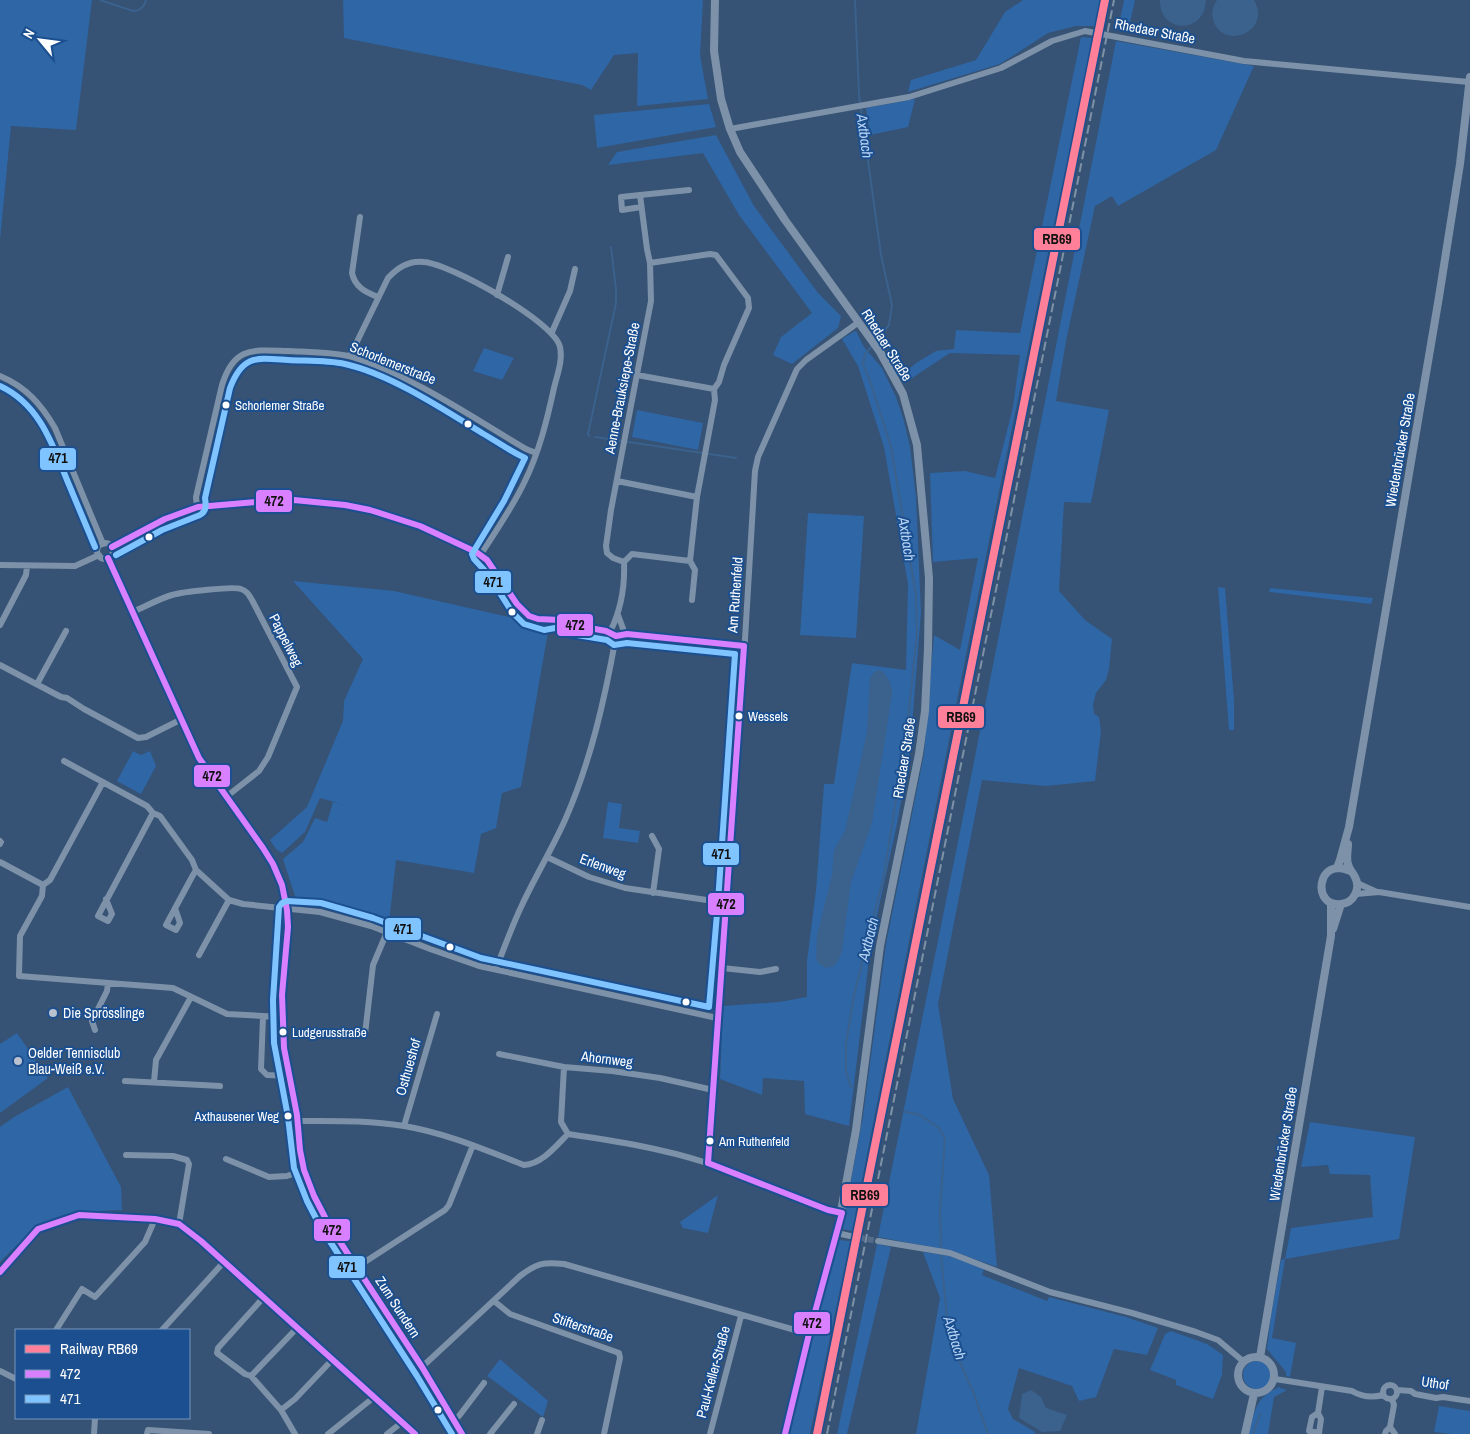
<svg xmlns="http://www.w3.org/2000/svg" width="1470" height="1434" font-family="'Archivo Narrow',sans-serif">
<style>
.green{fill:#2f66a5}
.water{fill:#3b618d}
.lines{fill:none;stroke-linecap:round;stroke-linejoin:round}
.stream{stroke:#3b618d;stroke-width:2}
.minor-tunnel{stroke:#546c89;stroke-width:6;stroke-dasharray:6 3;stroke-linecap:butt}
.minor{stroke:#7d92a8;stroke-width:6}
.tertiary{stroke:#7d92a8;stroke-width:8}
.rail{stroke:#7e92a7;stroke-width:2;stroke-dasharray:9 4;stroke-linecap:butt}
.bus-1-casing{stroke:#1b4f8f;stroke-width:10}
.bus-2-casing{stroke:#1b4f8f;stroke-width:10}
.bus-1{stroke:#d880ff;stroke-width:6}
.bus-2{stroke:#80c4ff;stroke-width:6}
.rail-1-casing{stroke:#1b4f8f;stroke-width:11}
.rail-1{stroke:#ff8098;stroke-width:8}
.bus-dot{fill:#fff;stroke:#1b4f8f;stroke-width:2}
.poi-dot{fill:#b9c2ce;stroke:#1b4f8f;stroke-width:2}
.labels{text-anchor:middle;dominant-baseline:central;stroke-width:4;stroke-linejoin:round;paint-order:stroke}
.bus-label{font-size:13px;fill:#fff;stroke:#1b4f8f;text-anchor:start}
.street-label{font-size:14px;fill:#fff;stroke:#1b4f8f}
.poi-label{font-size:14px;fill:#fff;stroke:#1b4f8f;text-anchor:start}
.water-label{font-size:15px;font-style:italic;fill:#b5d3f5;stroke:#1b4f8f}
.line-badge{stroke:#1b4f8f;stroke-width:2}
.pale-badge-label{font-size:14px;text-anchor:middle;font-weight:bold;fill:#111}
</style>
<rect width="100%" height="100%" fill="#365274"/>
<path class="green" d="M0 0H92L76 130 11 126 0 240Z
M343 0H703L700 55 708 99 637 106 638 53 614 55 591 90 582 85 344 38Z
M1023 0H1100L1095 26H1076L1048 33 1000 64 908 92 911 80 976 60 1005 12Z
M1124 0H1135L1128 32 1118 29Z
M1081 37 1093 38C1009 435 930 833 852 1231L842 1229 863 1116 886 944 924 754 934 635 960 650 978 558 933 562 930 473 965 471 995 478 1013 407 1020 355 950 353 906 382 903 374 916 363 936 351 954 349 956 330 1020 333Z
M1116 41 1254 66 1216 150 1118 206 1112 196 1095 206 1066 341 1056 401 1109 410 1091 503 1064 502 1059 591 1085 620 1112 639 1109 669 1106 680 1096 693 1093 705 1094 714 1099 717 1101 731 1095 781 1046 786 982 780 938 1004 953 1099 989 1175 997 1267 952 1251 878 1237 965 807Z
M915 99 908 127 870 135 866 108Z
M709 104 716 127 597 148 594 115Z
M716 135 754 206 818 293 841 316 838 328 792 364 773 355 781 337 812 313 739 215 703 153 608 165 617 152Z
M856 331 864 347 882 368 896 397 904 421 910 447 916 497 921 612 910 752 897 824 871 943 849 1126 805 1114 804 1081 763 1078 762 1095 720 1079 723 1006 779 1002 807 997V961L816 890 824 784H834L852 663 906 670 908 584 884 447 858 366 842 339 853 332Z
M484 348 514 358 502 380 473 371Z
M637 410 703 423 698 450 632 437Z
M808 513 864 516 856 638 800 635Z
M293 581 394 591 549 626 521 787 502 793 496 828 481 834 474 873 396 860 389 923 362 911 301 900 295 896 283 859 303 842 315 818 327 822 333 802 345 805 320 798 305 832 282 853 276 849 270 840 307 807 343 721 344 701 363 659Z
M1218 587 1225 588 1234 700V730H1229Z
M1270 588 1373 598 1371 604 1269 592Z
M133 751 141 755 150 751 156 766 141 794 117 781Z
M608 802 622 804 619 828 640 831 638 843 603 838Z
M17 1033 48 1078 0 1113V1044Z
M68 1087 121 1187 122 1210 77 1212 36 1226 0 1262V1127L14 1117Z
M1310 1122 1415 1137 1399 1239 1285 1259 1291 1228 1373 1217 1370 1175 1330 1174 1328 1165 1301 1167Z
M718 1195 708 1233 683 1228 680 1222Z
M838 1240 850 1241 810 1434H790L812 1335Z
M877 1244 891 1247 847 1434H837Z
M923 1252 950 1256 984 1269 982 1275 1047 1301 1049 1297 1126 1317 1158 1328 1147 1355 1114 1349 1096 1397 1079 1401 1072 1386 1019 1368 1008 1409 1013 1419 1035 1432V1434H916L940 1298Z
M1285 1259 1272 1338 1296 1343 1290 1377 1286 1376V1372L1267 1349 1271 1316 1281 1260Z
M1171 1331 1207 1344 1223 1355 1222 1375 1213 1399 1176 1385V1380L1150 1370 1165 1334Z
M500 1359 548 1401 543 1417 487 1376Z
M1243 1375a14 14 0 1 1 28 0a14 14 0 1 1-28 0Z
M1280 1387V1388L1287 1390 1274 1397 1268 1434H1249C1254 1411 1256 1396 1280 1387Z
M1439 1406 1470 1411V1434H1452L1434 1432Z"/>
<path class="water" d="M1160 0H1206C1205 35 1159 34 1160 0Z
M1217 0H1254C1273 32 1221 52 1213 19 1211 12 1213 6 1217 0Z
M880 670C888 676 892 683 892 694L872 823 851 882 842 951 839 959 834 966 826 968 818 963 816 957 817 935 832 875 834 850 845 831 867 732 870 678 874 672Z
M1031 1390 1041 1397 1046 1408 1067 1415 1060 1431 1042 1432 1019 1418 1022 1394Z"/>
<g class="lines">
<path class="stream" d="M100 0 133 11C140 11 144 8 146 0
M855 0 859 95 881 255 892 305 889 325 875 342
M0 383 21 396 34 407 42 418 52 436 87 517
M589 436 588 434 616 303V289L611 247
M595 437 736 458
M851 1087 846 1072V1044L854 995 884 875 907 730 917 633 916 595 891 447 871 384 863 364 865 354 872 346
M905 1112 918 1114 938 1127 945 1138 940 1209 941 1249
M941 1254 947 1318 959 1360 974 1394 988 1434
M1253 1434 1260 1414"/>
<path class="minor-tunnel" d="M850 1236 878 1241"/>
<path class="minor" d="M730 129 909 97 1001 68 1052 41 1085 31 1244 61 1469 82
M640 195 689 190
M360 217 352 273C355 287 365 292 378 297
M650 263 710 254 716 255 748 298 749 308 724 365 719 382 714 389 715 400 697 497 690 561
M497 295 508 257
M552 332 570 291 575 269
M350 356 388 278C398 267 409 260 424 262 450 264 555 322 560 347 563 361 557 375 554 388 547 420 539 453 524 483 512 508 496 531 481 554
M637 375 714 389
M0 376C26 387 41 404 55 428L103 544
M617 481 697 497
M197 507 196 497 222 385C234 346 253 350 288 351 306 352 336 352 352 357 416 378 470 416 526 449L536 453
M97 551a8 8 0 1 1 16 0a8 8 0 1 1-16 0Z
M112 547C137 534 170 513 198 507 211 504 226 504 239 503 317 495 375 504 446 538 457 543 470 547 480 554 500 567 511 607 529 616 537 620 546 619 555 619 561 619 567 623 573 625 587 628 603 628 616 636L627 634 744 646
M108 558 199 758 263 848 273 864 282 885 287 910 288 927 282 995 284 1048 297 1115 300 1150 304 1170 314 1196 329 1225 422 1367 462 1434
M624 562 613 558 607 553 606 546 611 510 651 301 650 263 647 249 640 195 621 197 622 210 641 207
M0 565 75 566 99 555
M132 612C145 607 158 599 172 595 182 592 233 586 241 589 247 591 249 595 252 600L297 687 268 757 259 771 226 797
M618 615 625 634
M0 625 26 575 27 566
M610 632C621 610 625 586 624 562L632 554 690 561 695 570 692 600
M0 665 61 697 67 698 84 709 138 738 146 737 180 720
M37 684 66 631
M64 761 147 806 153 813 160 816 192 860 196 870 229 900 243 904 320 912 371 926 430 949 479 966 717 1018
M652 836 659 849 653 893
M0 841 1 842 0 844
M547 857 589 877 625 888 727 903
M0 862 43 885
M1357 883 1377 892
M43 885 42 896 20 936 19 976 173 988 227 1014 282 1017
M43 885 50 880 103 782
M1356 894 1379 892 1470 907
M106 899 112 914 108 921 98 916 153 813
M175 908 180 923 176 930 166 925 193 875 196 870
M199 955 229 900
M722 968 760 972 776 969
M496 969C504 948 512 926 522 905 535 877 552 849 565 820 591 761 605 698 616 636
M263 1017 261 1069 267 1075 290 1076
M95 1030 92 1021 107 991 108 983
M365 1034 373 965 387 932
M499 1054 564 1067 612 1071 660 1078 713 1090
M125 1081 220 1086
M154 1082 156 1060 191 997
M297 1121C333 1121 369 1120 404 1126 446 1133 485 1150 524 1165 542 1164 556 1146 568 1134L561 1122 564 1067
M404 1126 437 1014
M568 1134C615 1141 661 1148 707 1163 748 1175 788 1194 828 1210L842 1213
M126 1155 173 1156 187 1160 189 1164 179 1224
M226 1159 269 1177 287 1176 304 1170
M708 1163 717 1018 741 707 755 471 758 457 797 369 806 360 859 322
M837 1233 850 1236
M878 1241 950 1253 1050 1292 1132 1313 1196 1332 1218 1340 1244 1362
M357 1267 445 1210 449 1205 473 1145
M0 1272 38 1229 79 1215 155 1219 179 1224 201 1241 415 1434
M264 1297 218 1348 217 1353 245 1374 251 1376 281 1410 295 1434
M494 1301 510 1314 619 1353 620 1358 604 1434
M56 1330 82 1289 95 1297 145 1242 155 1219
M162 1330 223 1263
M422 1367 520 1276C537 1263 543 1262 564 1264L809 1334
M0 1371 16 1379
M251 1376 297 1328
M1275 1379 1352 1391C1362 1397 1372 1398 1383 1395
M1383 1392a7 7 0 1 1 14 0a7 7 0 1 1-14 0Z
M1397 1390 1411 1391 1415 1394 1436 1398 1443 1397 1470 1401
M281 1410 295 1399 332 1360
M454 1420 459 1416 484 1383
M1390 1427 1395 1434
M1314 1432 1319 1433 1321 1419 1318 1413
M94 1434 95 1418
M147 1434 148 1430 209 1434
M328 1434 373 1398
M387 1434 401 1423
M490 1434 514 1404
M537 1434 542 1420
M710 1434 741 1316
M1314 1434V1432L1309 1431 1312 1417 1318 1413 1322 1387
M1385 1434 1386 1431 1390 1427 1394 1405 1392 1399"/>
<path class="tertiary" d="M715 0 714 51 721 99 730 129 740 152 785 220 880 352 903 394 917 445 929 578 928 648 925 711 919 754 880 946 856 1130 837 1233 809 1334 785 1434
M1348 844C1348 851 1346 858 1348 864 1349 870 1353 872 1355 877 1361 888 1354 903 1341 904 1311 908 1317 855 1350 871
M1337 868 1340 860 1349 827 1439 297 1460 164 1470 77
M1333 929 1341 904
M1238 1375a18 18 0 1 1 36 0a18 18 0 1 1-36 0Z
M1260 1357 1331 936V903
M1245 1434 1254 1394"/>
<path class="rail" d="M827 1434 1114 0"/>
<g class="bus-1-casing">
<path id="bus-1" d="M112 547 165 519 198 507 267 501 294 500 345 505 370 510 420 526 476 552 487 560 517 604 529 616 538 619 560 620 573 625 606 631 616 636 627 634 744 646
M108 558 199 758 263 848 273 864 282 885 287 910 288 927 282 995 284 1048 297 1115 300 1150 304 1170 314 1196 329 1225 422 1367 462 1434
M708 1163 744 646
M708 1163 828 1210 842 1213
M0 1272 38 1229 79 1215 155 1219 179 1224 201 1241 415 1434
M785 1434 809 1334 842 1213"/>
</g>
<g class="bus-2-casing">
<path id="bus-2" d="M0 386C39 404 52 443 67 480 76 502 86 525 95 547
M116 555 162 530 200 515C207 511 206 505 205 498L230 388C243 354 257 358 288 360 307 361 327 360 345 364 390 374 443 409 482 433 496 441 510 451 525 458L504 501 472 554 474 559 487 573 512 612 524 624 544 630 555 628 571 634 607 640 614 645 627 643 735 654 718 902 709 1007 481 958 373 918 321 903 287 901 282 903 279 907 273 1000 274 1043 288 1117 294 1168 307 1201 320 1226 417 1376 452 1434"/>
</g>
<use href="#bus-1" class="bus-1"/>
<use href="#bus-2" class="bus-2"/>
<g class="rail-1-casing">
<path id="rail-1" d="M817 1434 1105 0"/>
</g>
<use href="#rail-1" class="rail-1"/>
</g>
<g class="bus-dot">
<circle cx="226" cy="405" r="4.5"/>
<circle cx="468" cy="424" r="4.5"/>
<circle cx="149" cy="537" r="4.5"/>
<circle cx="512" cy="612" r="4.5"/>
<circle cx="739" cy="716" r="4.5"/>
<circle cx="450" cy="947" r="4.5"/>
<circle cx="686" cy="1002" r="4.5"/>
<circle cx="283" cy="1032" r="4.5"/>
<circle cx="288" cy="1116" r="4.5"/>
<circle cx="710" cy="1141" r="4.5"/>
<circle cx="438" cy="1410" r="4.5"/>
</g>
<g class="poi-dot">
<circle cx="53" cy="1013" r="5"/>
<circle cx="18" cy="1061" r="5"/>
</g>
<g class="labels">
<g class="bus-label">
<text x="235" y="405">Schorlemer Straße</text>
<text x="748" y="716">Wessels</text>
<text x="292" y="1032">Ludgerusstraße</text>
<text x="279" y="1116" text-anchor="end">Axthausener Weg</text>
<text x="719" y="1141">Am Ruthenfeld</text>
</g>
<g class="street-label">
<text transform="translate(1155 31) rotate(11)">Rhedaer Straße</text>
<text transform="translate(887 345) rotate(58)">Rhedaer Straße</text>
<text transform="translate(393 363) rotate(22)">Schorlemerstraße</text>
<text transform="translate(622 388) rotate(-79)">Aenne-Brauksiepe-Straße</text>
<text transform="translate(1400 450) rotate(-80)">Wiedenbrücker Straße</text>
<text transform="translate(735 595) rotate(-86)">Am Ruthenfeld</text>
<text transform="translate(286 640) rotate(63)">Pappelweg</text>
<text transform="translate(904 758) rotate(-81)">Rhedaer Straße</text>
<text transform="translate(603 866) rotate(20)">Erlenweg</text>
<text transform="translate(607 1059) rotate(7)">Ahornweg</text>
<text transform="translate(408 1067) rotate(-74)">Osthueshof</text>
<text transform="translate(1283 1144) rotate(-81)">Wiedenbrücker Straße</text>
<text transform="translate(398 1307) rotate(57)">Zum Sundern</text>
<text transform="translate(583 1327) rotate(19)">Stifterstraße</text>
<text transform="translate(713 1372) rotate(-75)">Paul-Keller-Straße</text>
<text transform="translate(1435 1383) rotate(8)">Uthof</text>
</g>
<g class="poi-label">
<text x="63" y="1013">Die Sprösslinge</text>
<text x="28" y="1053">Oelder Tennisclub<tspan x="28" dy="16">Blau-Weiß e.V.</tspan></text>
</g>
<g class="water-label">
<text transform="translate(865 136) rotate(82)">Axtbach</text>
<text transform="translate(907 539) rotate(81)">Axtbach</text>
<text transform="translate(868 939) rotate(-76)">Axtbach</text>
<text transform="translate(955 1338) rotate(73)">Axtbach</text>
</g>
</g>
<g class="line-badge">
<rect x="1033" y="227" width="48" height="24" rx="5" fill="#ff8098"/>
<rect x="39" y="447" width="38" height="24" rx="5" fill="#80c4ff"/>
<rect x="255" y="489" width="38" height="24" rx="5" fill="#d880ff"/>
<rect x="474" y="570" width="38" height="24" rx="5" fill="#80c4ff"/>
<rect x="556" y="613" width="38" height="24" rx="5" fill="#d880ff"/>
<rect x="937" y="705" width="48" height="24" rx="5" fill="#ff8098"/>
<rect x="193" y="764" width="38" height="24" rx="5" fill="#d880ff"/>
<rect x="702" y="842" width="38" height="24" rx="5" fill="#80c4ff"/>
<rect x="707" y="892" width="38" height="24" rx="5" fill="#d880ff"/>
<rect x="384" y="917" width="38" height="24" rx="5" fill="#80c4ff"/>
<rect x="841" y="1183" width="48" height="24" rx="5" fill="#ff8098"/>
<rect x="313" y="1218" width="38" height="24" rx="5" fill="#d880ff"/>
<rect x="328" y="1255" width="38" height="24" rx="5" fill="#80c4ff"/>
<rect x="793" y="1311" width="38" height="24" rx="5" fill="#d880ff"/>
</g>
<g class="pale-badge-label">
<text x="1057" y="244">RB69</text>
<text x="58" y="463">471</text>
<text x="274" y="506">472</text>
<text x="493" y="587">471</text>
<text x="575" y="630">472</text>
<text x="961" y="722">RB69</text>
<text x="212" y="781">472</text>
<text x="721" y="859">471</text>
<text x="726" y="909">472</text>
<text x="403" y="934">471</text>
<text x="865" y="1200">RB69</text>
<text x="332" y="1235">472</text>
<text x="347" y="1272">471</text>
<text x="812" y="1328">472</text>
</g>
<rect x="15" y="1329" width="175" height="90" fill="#1b4f8f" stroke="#7695bc"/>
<rect x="25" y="1345" width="25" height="8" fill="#ff8098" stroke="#7695bc"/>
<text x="60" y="1354" font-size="15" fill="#ffffff">Railway RB69</text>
<rect x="25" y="1370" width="25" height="8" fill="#d880ff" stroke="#7695bc"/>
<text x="60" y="1379" font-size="15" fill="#ffffff">472</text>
<rect x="25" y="1395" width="25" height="8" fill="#80c4ff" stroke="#7695bc"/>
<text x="60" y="1404" font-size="15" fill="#ffffff">471</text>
<g transform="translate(40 40) rotate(299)" stroke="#1b4f8f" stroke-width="4" paint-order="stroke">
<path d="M0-4L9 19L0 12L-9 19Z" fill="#ffffff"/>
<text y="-8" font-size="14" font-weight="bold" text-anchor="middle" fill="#ffffff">N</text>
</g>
</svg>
